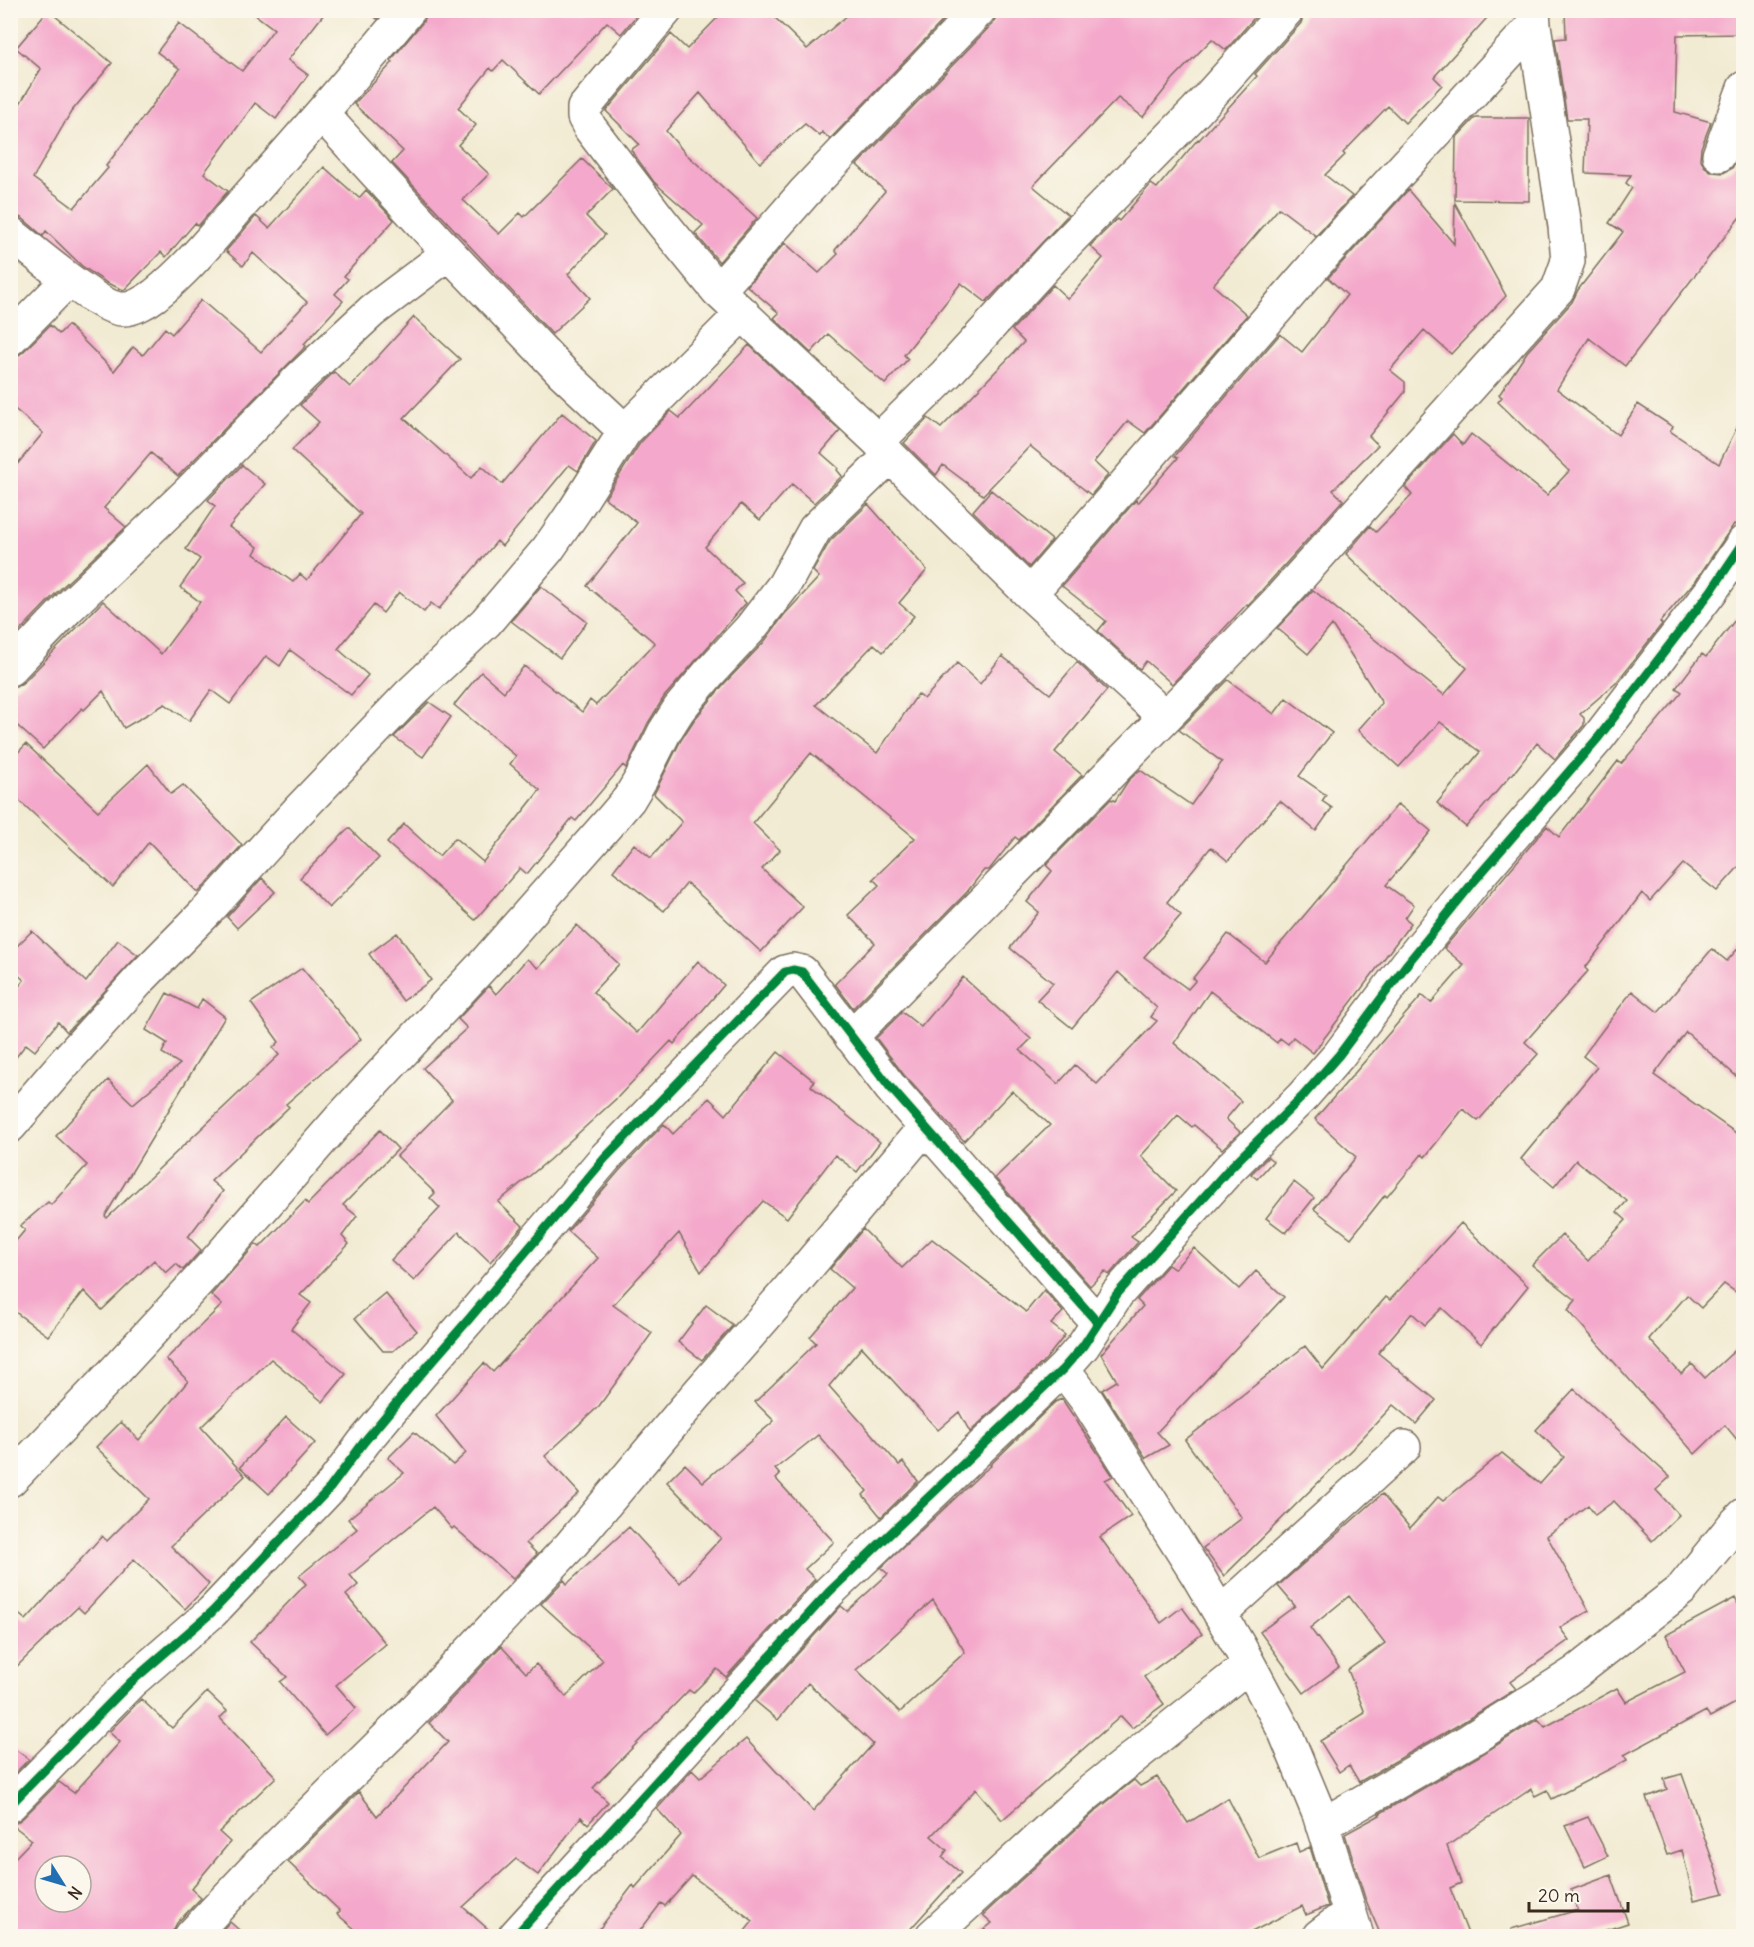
<svg xmlns="http://www.w3.org/2000/svg" width="1754" height="1947" font-family="Delius,sans-serif">
<style>
.building{fill:#f4a8cb;fill-rule:evenodd}
.lines{fill:none;stroke-linecap:round;stroke-linejoin:round}
.street-casing{stroke:#7b6e5d;stroke-width:36}
.street{stroke:#fff;stroke-width:33}
.cycleway-casing{stroke:#fbf7ec;stroke-width:13}
.cycleway{stroke:#00873e;stroke-width:9}
</style>
<rect width="100%" height="100%" fill="#fbf7ec"/>
<filter id="ink" filterUnits="userSpaceOnUse"><feTurbulence type="fractalNoise" baseFrequency=".0167" numOctaves="2"/><feDisplacementMap in="SourceGraphic" scale="12" xChannelSelector="R" yChannelSelector="G"/><feConvolveMatrix kernelMatrix="1 2 1 2 8 2 1 2 1" color-interpolation-filters="sRGB"/></filter>
<filter id="wash" filterUnits="userSpaceOnUse"><feTurbulence type="fractalNoise" baseFrequency=".008" numOctaves="4" result="noise"/><feDisplacementMap in="SourceGraphic" scale="24" xChannelSelector="R" yChannelSelector="G"/><feGaussianBlur stdDeviation="1.35" result="paint"/><feColorMatrix in="noise" values="0 0 0 0 0 0 0 0 0 0 0 0 0 0 0 0 0 1.4 0 .05"/><feComposite in="paint" operator="in"/></filter>
<g filter="url(#wash)">
<rect width="100%" height="100%" fill="#f2ebd3"/>
<g id="blocks">
<path class="building" d="M48 10 112 63 71 112 33 178 74 208 108 168 106 166 180 69 157 52 179 23 242 71 274 29 249 10H327L288 60 308 75 276 119 255 103 204 173 228 191 198 226 195 223 166 257 161 252 124 290 107 283 82 266 46 231 43 236 22 218 10 215V120L41 69 16 48Z
M367 10H384L377 19Z
M427 10H641L621 34 607 22 539 94 503 60 493 71 490 68 458 108 476 125 458 145 489 174 463 200 499 234 520 213 524 217 582 159 613 189 586 216 605 235 568 274 590 298 552 334 392 163 403 151 354 104 393 62 391 60 423 22Z
M725 10H767L807 49 854 10H953L830 139 822 132 820 136 805 124 760 163 700 93 666 131 685 153 757 218 719 262 695 233 703 225 654 182 631 150 639 144 606 111 671 34 687 49Z
M997 10H1261L1226 50 1212 39 1173 79 1143 117 1118 98 1033 186 1068 215 986 302 961 283 904 355 908 359 885 384 828 334 811 353 774 318 779 313 747 286 785 243 819 273 838 254 835 250 885 191 857 165 993 23 997 15Z
M1305 10H1494L1434 77 1442 85 1405 123 1388 106 1343 153 1345 155 1325 175 1352 196 1316 236 1279 208 1213 285 1247 315 1145 433 1128 421 1094 462 1108 475 1091 495 1030 446 983 495 943 465 936 475 904 443 928 418 941 428 1024 342 1012 330 1053 285 1068 299 1103 258 1090 246 1117 219 1119 221 1151 184 1157 188 1198 139 1199 140 1257 76 1255 74 1301 23Z
M1565 10H1743V34L1677 35 1675 112 1711 122 1701 148 1700 158 1704 166 1712 172 1723 173 1731 169 1737 162 1743 143V213L1625 366 1589 338 1557 389 1618 435 1638 404 1673 427 1670 431 1719 464 1743 415V524L1736 525 1734 524 1696 580 1660 622 1662 624 1616 683 1580 714 1584 718V725L1555 759 1537 743 1512 775H1511L1466 827 1437 803 1480 752 1440 722 1399 767 1358 730 1382 703 1332 625 1308 654 1277 628 1313 590 1444 695 1467 668 1346 554 1370 526 1376 532 1412 495 1405 487 1453 434 1463 445 1471 434 1547 495 1569 471 1498 402 1502 397 1499 395 1527 352 1572 302 1578 290 1623 232 1609 223 1632 188 1626 183 1631 175 1585 173 1587 119H1567L1555 39 1566 38Z
M1475 118H1529V201L1455 200 1456 138Z
M324 167 359 198 366 190 394 220 344 276 348 279 335 294 343 301 304 344 306 346 178 476 151 453 104 508 126 527 56 593 10 641V473L43 433 10 405V357H16L23 352 50 325 59 334 68 325 114 371 133 347 143 355 165 328 172 334 201 300 261 352 307 302 253 253 243 266 226 251 256 216 269 228Z
M1408 190 1454 244 1455 203 1506 296 1451 354 1424 330 1390 370 1405 382V392L1369 436 1378 445 1333 490 1343 500 1262 590 1248 605 1247 604 1172 684 1146 661 1140 669 1098 631 1106 621 1062 586 1136 500 1138 503 1178 458 1175 456 1280 334 1302 352 1347 295 1328 278Z
M414 317 460 359 404 418 471 478 482 466 502 484 562 413 596 441 578 471 569 465 502 546 497 541 439 609 431 603 424 612 399 592 383 613 374 605 338 649 368 675 351 695 290 650 280 666 266 656 230 704 211 690 189 721 165 704 124 728 103 691 84 710 82 708 43 749 10 719V687H16L24 682 103 601 161 654 200 602 180 587 200 559 186 549 215 506 208 500 242 465 265 484 229 527 258 547 254 554 293 582 300 574 307 580 361 514 292 450 319 422 300 405 334 372 350 387Z
M749 345 840 431 821 453 838 468 837 470 842 476 814 503 792 484 760 520 741 504 705 547 743 583 735 591 746 603 664 697 648 723 626 768 623 765 576 821 572 818 527 874 520 868 475 920 387 843 404 824 439 856 455 838 483 862 540 790 510 764 516 756 454 705 481 672 504 692 524 666 582 712 590 700 596 705 655 643 587 586 637 523 605 498 640 443 671 411 680 418Z
M991 490 1052 540 1029 567 973 511Z
M868 504 927 570 899 603 914 616 883 652 874 644 816 705 877 753 918 694 924 699 957 663 980 684 1002 656 1050 694 1077 662 1107 690 1055 752 1082 775 1019 840 1015 837 989 870H984L967 892 853 1008 835 984 875 943 848 915 879 885 873 879 915 838 811 753 753 823 780 850 762 869 803 907 761 952 687 883 664 911 613 871 634 844 651 858 682 822 654 794 681 740 694 720 723 685 764 642 784 615 819 577 813 571 830 541Z
M541 586 587 622 560 658 511 621Z
M1743 610V862L1717 891 1683 864 1650 901 1642 893 1585 968 1588 971 1525 1042 1538 1054 1478 1121 1463 1109 1425 1157 1422 1154 1387 1197 1385 1195 1351 1238 1314 1209 1356 1157 1315 1119 1422 995 1431 1003 1464 965 1444 948 1547 826 1559 837 1618 761 1621 764 1682 692 1676 688 1702 654 1706 657Z
M1228 680 1274 714 1286 698 1332 733 1299 776 1326 795 1322 801 1332 808 1316 831 1280 801 1228 861 1211 847 1167 902 1181 915 1144 957 1188 989 1196 980 1193 978 1228 934 1265 962 1398 804 1431 831 1386 885 1414 905 1405 918 1411 923 1313 1053 1293 1037 1288 1044 1280 1038 1277 1043 1210 991 1174 1043 1241 1101 1226 1119 1240 1132 1222 1149 1194 1125 1192 1127 1178 1115 1141 1156 1176 1191 1131 1237 1138 1242 1109 1275 1105 1271 1090 1286 995 1178 1050 1125 1012 1091 964 1141 904 1075 876 1038 902 1012 921 1027 963 977 1031 1039 1020 1050 1058 1084 1075 1065 1097 1084 1157 1021 1151 1017 1157 1008 1118 972 1072 1028 1037 1000 1053 983 1010 948 1039 912 1027 902 1052 871 1046 865 1111 799 1115 801 1128 781 1140 770 1191 805 1222 762 1179 730Z
M429 702 451 717 423 757 394 737Z
M26 744 98 811 148 764 171 794 183 785 242 845 198 893 149 842 113 887 10 792V761Z
M349 828 379 858 329 908 300 878Z
M262 878 275 892 237 928 227 917Z
M577 925 619 964 593 992 637 1033 698 961 724 985 674 1044 671 1041 618 1097 549 1160 498 1202 523 1226 490 1262 459 1232 414 1281 391 1260 440 1208 430 1198 435 1193 397 1156 452 1100 423 1068 467 1028 458 1019 489 986 496 994 527 959 538 968Z
M32 931 86 982 118 940 138 955 67 1032 58 1022 35 1051 26 1044 10 1065V997L24 980 10 968V953Z
M397 933 431 980 403 1001 369 954Z
M1743 943V1082L1686 1032 1654 1075 1743 1138V1297L1724 1284 1701 1308 1687 1295 1649 1339 1681 1374 1692 1364 1705 1378 1743 1343V1447L1725 1425 1695 1454 1568 1310 1576 1300 1532 1265 1562 1235 1588 1261 1626 1220 1617 1212 1627 1201 1576 1160 1554 1187 1521 1159 1597 1067 1583 1056 1632 991 1658 1012 1712 949 1727 961Z
M302 968 361 1039 286 1104 289 1107 211 1181 223 1191 188 1237 201 1250 183 1270 176 1264 166 1273 154 1260 102 1310 84 1291 48 1336 10 1308V1248L25 1230 20 1226 48 1202 51 1205 87 1165 56 1136 108 1080 133 1104 180 1064 162 1053 167 1043 146 1030 167 993 197 1009 202 999 225 1017 105 1216 107 1218 279 1055 273 1048 279 1042 251 1003Z
M778 1052 814 1081 811 1086 880 1142 857 1172 835 1155 787 1218 763 1201 701 1272 679 1233 613 1305 652 1333 599 1406 545 1456 579 1493 526 1543 537 1554 513 1579 454 1527 452 1529 433 1507 350 1575 358 1585 346 1595 386 1644 336 1685 356 1708 325 1735 280 1682 287 1677 250 1642 306 1584 299 1576 357 1529 348 1519 404 1473 388 1458 414 1432 453 1465 466 1453 436 1416 484 1363 493 1372 598 1258 568 1231 619 1171 664 1124 673 1134 709 1098 726 1115Z
M380 1130 398 1149 343 1205 357 1216 342 1236 349 1244 300 1295 311 1303 291 1329 346 1374 323 1402 271 1359 201 1427 245 1476 171 1546 209 1584 185 1609 134 1559 84 1613 78 1607 10 1673V1607L26 1620 102 1536 107 1541 149 1499 96 1447 121 1422 139 1440 188 1381 166 1359 222 1305 211 1295 256 1244 260 1247 305 1201 308 1204Z
M1268 1157 1273 1161 1257 1179 1251 1174Z
M1294 1182 1314 1198 1286 1233 1266 1218Z
M1461 1223 1528 1286 1481 1344 1442 1308 1425 1325 1412 1313 1378 1353 1436 1400 1416 1424 1393 1405 1352 1449 1224 1576 1203 1548 1242 1518 1185 1440 1305 1346 1323 1369 1386 1297 1390 1300Z
M863 1229 902 1268 932 1239 1026 1312 1044 1290 1063 1312 1051 1324 1065 1335 1046 1359 970 1432 959 1412 938 1430 862 1347 829 1386 899 1465 903 1462 918 1481 881 1517 863 1495 867 1491 818 1435 775 1469 780 1475 776 1479 834 1542 805 1569 815 1579 726 1677 717 1669 693 1693 689 1690 593 1788 608 1802 588 1824 581 1817 538 1875 516 1859 463 1907 496 1936H363L337 1914 340 1911 288 1862 359 1792 377 1816 448 1742 429 1723 501 1646 526 1673 536 1664 566 1697 603 1660 541 1604 564 1580 567 1584 629 1527 680 1583 721 1538 667 1482 685 1464 703 1482 774 1421 755 1402 816 1343 810 1337 852 1288 830 1269Z
M1194 1248 1239 1289 1256 1271 1284 1297 1157 1432 1169 1445 1146 1458 1102 1390 1117 1381 1101 1354 1143 1306 1137 1300 1168 1265 1174 1269Z
M385 1293 417 1331 393 1351H383L355 1318Z
M706 1305 733 1325 702 1360 678 1342Z
M1574 1389 1670 1477 1656 1490 1679 1515 1652 1541 1614 1501 1595 1515 1588 1505 1547 1536 1589 1611 1560 1628 1569 1640 1510 1682 1516 1689 1460 1724 1359 1782 1349 1765 1339 1772 1320 1741 1365 1713 1348 1670 1385 1643 1349 1596 1310 1628 1339 1667 1304 1693 1260 1632 1295 1606 1278 1586 1382 1494 1410 1528 1438 1497 1443 1501 1502 1453 1540 1484 1564 1457 1536 1430Z
M1062 1399 1113 1476 1105 1480 1131 1516 1100 1537 1161 1623 1182 1607 1202 1634 1144 1677 1164 1704 1132 1728 1121 1716 1002 1820 976 1789 931 1836 947 1850 942 1857 961 1873 904 1936H741L753 1921 692 1876 665 1906 661 1903 636 1936H594L633 1885 635 1888 681 1835 657 1809 692 1770 700 1778 746 1739 813 1811 873 1744 808 1683 778 1720 755 1701 841 1606 847 1611 888 1574 881 1568 983 1472 991 1466 990 1465 1055 1402ZM933 1600 965 1652 900 1712 856 1670Z
M286 1417 315 1443 269 1494 240 1467Z
M1735 1598 1743 1614V1699L1710 1717 1706 1711 1624 1755 1627 1760 1552 1799 1547 1790 1535 1796 1531 1789 1447 1846 1461 1883 1450 1888 1469 1936H1381L1365 1898 1345 1834 1380 1815 1379 1814 1479 1756 1538 1719 1545 1727 1617 1688 1626 1702 1685 1672 1666 1635Z
M207 1692 227 1711 220 1718 276 1777 219 1832 230 1842 191 1889 201 1898 177 1923 173 1931V1936H10V1863L32 1840 10 1823H16L23 1818 59 1782 74 1793 120 1742 109 1732 141 1699 172 1728ZM45 1866H81V1902H45Z
M10 1746 29 1759 10 1778Z
M1682 1774 1724 1893 1694 1900 1682 1850 1667 1855 1646 1797 1667 1789 1664 1779Z
M1157 1777 1188 1823 1228 1798 1259 1858 1296 1843 1299 1852 1310 1847 1328 1906 1306 1915 1302 1906 1244 1936H976L992 1923 983 1915 1098 1809 1134 1780 1140 1786Z
M1588 1817 1608 1856 1585 1867 1565 1826Z
M1611 1875 1628 1923 1588 1936H1512L1511 1929 1578 1910 1571 1890Z
M230 1922 246 1936H216Z"/>
</g>
</g>
<g filter="url(#ink)">
<use href="#blocks" fill-opacity="0" stroke="#7b6e5d" stroke-width="1.5"/>
<g class="lines">
<g class="street-casing">
<path id="street" d="M666 10 584 108V117L590 128 660 220 718 291 878 441 890 456 1030 594 1165 717
M322 114 449 253 562 372 625 431
M1719 155 1744 88
M10 233C31 249 99 309 122 309 132 310 147 301 155 295 189 268 217 232 246 199 301 137 356 74 409 10
M718 291 805 192 979 10
M10 339 68 280
M878 441 946 374 1057 253 1196 111 1287 10
M1030 594 1320 259 1534 25
M10 669 69 607 189 492 301 377 372 311 449 253
M851 1037 1191 691 1276 603 1558 289 1568 261 1565 226 1534 25 1533 10
M10 1126 66 1061 141 978 208 910 298 811 410 694 486 622 548 549 575 510 625 431 743 313
M1063 1369 1088 1402 1198 1576 1239 1646 1285 1732 1319 1814 1357 1936
M10 1480 114 1372 211 1267 339 1120 486 962 612 819 629 799 641 779 665 731 679 709 709 673 750 629 784 585 815 529 890 456
M1220 1614 1404 1447
M10 1805 131 1682 212 1612 330 1488 364 1442 420 1375 469 1319 605 1158 785 972 793 970 802 972 890 1087 1097 1322
M1322 1825 1470 1740 1575 1673 1682 1589 1733 1526 1744 1515
M191 1936 260 1863 412 1713 570 1546 694 1398 784 1295 925 1127
M515 1936 829 1592 1063 1369 1083 1346 1117 1294 1229 1169 1303 1096 1339 1055 1407 964 1475 880 1598 738 1711 591 1744 542
M932 1936 1086 1795 1249 1665
M1319 1936 1349 1913"/>
</g>
<use href="#street" class="street"/>
<g class="cycleway-casing">
<path id="cycleway" d="M10 1805 131 1682 212 1612 330 1488 364 1442 420 1375 469 1319 605 1158 785 972 793 970 802 972 890 1087 1097 1322
M515 1936 829 1592 1063 1369 1083 1346 1117 1294 1229 1169 1303 1096 1339 1055 1407 964 1475 880 1598 738 1711 591 1744 542"/>
</g>
<use href="#cycleway" class="cycleway"/>
</g>
</g>
<rect width="1754" height="1947" fill="none" stroke="#fbf7ec" stroke-width="36"/>
<g transform="translate(63 1884) rotate(127)"><circle r="28" fill="#fbf7ec" stroke="#aea59a" stroke-width="1.5"/>
<path d="M0-4.5L10 22L0 15L-10 22Z" fill="#1f6fb2"/>
<text y="-9" font-size="16" font-weight="bold" text-anchor="middle" fill="#3b2a1e">N</text>
</g>
<path d="M1529 1902v9h99v-9" fill="none" stroke="#3b2a1e" stroke-width="3"/>
<text x="1538" y="1902" font-size="18" fill="#3b2a1e" stroke="#fbf7ec" stroke-width="4.5" paint-order="stroke">20 m</text>
</svg>
